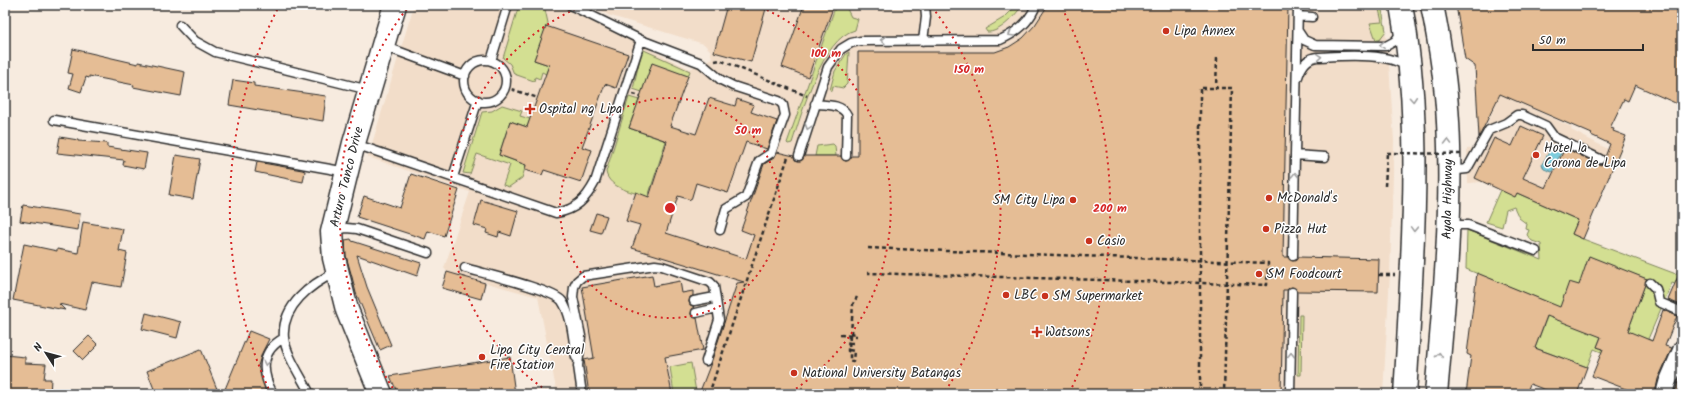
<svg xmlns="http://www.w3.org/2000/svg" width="1687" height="399" font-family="Kalam,sans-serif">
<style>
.built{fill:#f2ddc9}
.green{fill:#d3df92;stroke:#7f855e;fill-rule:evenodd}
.water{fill:#7eccdc;stroke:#5d8c95}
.building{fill:#e5bd95;stroke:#2b2b2b}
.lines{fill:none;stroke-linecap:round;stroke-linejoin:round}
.lane-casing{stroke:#2b2b2b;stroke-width:11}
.street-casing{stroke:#2b2b2b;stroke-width:19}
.secondary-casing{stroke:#2b2b2b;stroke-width:25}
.highway-casing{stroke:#2b2b2b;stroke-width:25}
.path{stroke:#2b2b2b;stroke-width:2.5;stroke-dasharray:4 3;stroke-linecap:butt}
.lane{stroke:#fff;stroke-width:8}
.street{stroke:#fff;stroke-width:16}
.secondary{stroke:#fff;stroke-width:22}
.highway{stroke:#fff;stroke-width:22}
.path-bridge{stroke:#2b2b2b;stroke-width:2.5;stroke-dasharray:4 3;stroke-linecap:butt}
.oneway{stroke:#a0a0a0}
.ring{fill:none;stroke:#d62828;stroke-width:2;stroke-dasharray:2 4}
.poi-dot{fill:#c8321e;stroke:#fff;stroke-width:1.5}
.labels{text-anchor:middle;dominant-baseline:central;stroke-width:3;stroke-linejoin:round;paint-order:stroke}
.poi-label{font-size:13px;fill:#2b2b2b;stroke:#fff;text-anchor:start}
.street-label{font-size:13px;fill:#2b2b2b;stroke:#fff}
.centre{fill:#d62828;stroke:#fff;stroke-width:2}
.ring-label{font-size:12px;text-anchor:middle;font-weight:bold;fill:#d62828;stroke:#fff;stroke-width:3;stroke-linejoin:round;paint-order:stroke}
</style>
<rect width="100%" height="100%" fill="#f7ebdf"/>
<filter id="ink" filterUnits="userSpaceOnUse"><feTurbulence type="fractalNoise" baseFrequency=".025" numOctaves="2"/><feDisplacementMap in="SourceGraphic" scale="8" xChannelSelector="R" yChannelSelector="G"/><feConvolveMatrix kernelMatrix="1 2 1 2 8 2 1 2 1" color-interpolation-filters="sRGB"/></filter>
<g filter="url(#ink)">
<path class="built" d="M414 5H557L690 69 712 58 710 50 704 44 608 15 596 7V5H1016L1021 7 1022 5H1381L1388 49 1394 141 1390 274 1383 394H557L538 297 447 272 444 268 470 192 368 157Z
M1500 94 1565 124 1572 127 1571 130 1608 149 1578 220 1515 197 1482 182 1468 183 1467 149 1476 148 1478 145Z"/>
<path class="green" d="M519 5H544L548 23 534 60 549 65 546 74 542 72 540 79 535 77 534 81 514 74 510 64 503 58Z
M836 5H845L851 17 858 19 855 30C822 38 802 113 792 143L788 144 787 143Z
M1017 5 1021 7C1014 17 999 33 987 32L985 29 1005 17Z
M1378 5H1381L1386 31 1379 40H1376L1370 23 1382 22Z
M644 50 690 71 688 77 652 64 642 92 633 89 641 54Z
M849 52 847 84 843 88 833 86 832 91 830 90 835 71 846 54Z
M629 97 639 100 637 117 633 116 629 128 666 141 648 197C634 192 609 189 606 172Z
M502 105 522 111 520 116 530 119 527 127 510 121 499 155 526 165 522 178 509 187 503 185 510 165 477 154 470 174 463 173 482 112 492 111Z
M833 144 835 146 836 156H815L817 146Z
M1500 190 1517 193 1578 220 1572 234 1583 239 1676 274 1682 262V269L1676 281 1679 283 1678 285 1672 283 1648 339 1653 341 1633 365 1594 349 1587 367 1535 348 1552 304 1466 269 1467 230 1542 260 1541 244 1532 241 1527 235 1529 230 1526 229 1527 224 1519 218 1514 207 1506 210 1502 227 1486 222ZM1625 271 1647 279 1631 323ZM1606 323 1626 358 1597 347Z
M1299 315H1302L1301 375H1298Z
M691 363 696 392 674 394 670 367Z"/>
<path class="water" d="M1551 145 1562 151 1552 172 1544 169 1542 164 1548 154Z"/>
<path class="building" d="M727 5H767L751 62 714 52Z
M804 5H834L808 77 782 67Z
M1048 5H1288L1283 257H1288L1293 261 1298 257 1379 259 1378 292 1297 291 1292 287 1287 290H1283L1281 394H699L711 363 737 283 744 282 632 248 640 225 626 221 636 192 649 197 667 141 629 128 652 63 688 76 670 126 696 134 709 98 735 106 737 99 754 105 751 112 777 121 767 149 746 142 728 193 696 183 691 200 678 196 666 233 746 259 754 235 741 230 764 164 774 158 777 152 794 156 795 160 800 161 805 156H841L843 160 846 161 850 159 852 156H858V52H995L1009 47 1023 38 1035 25Z
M1456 5H1682V106L1635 85 1628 101 1624 99 1610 128 1614 129 1613 131 1626 136 1583 239 1572 234 1578 220 1517 193 1515 197 1475 178 1494 138 1512 146 1521 126 1543 136 1523 178 1546 188 1565 148 1601 165 1605 161V157L1610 144 1591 135 1592 134 1500 94 1479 137 1475 66 1465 59Z
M546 26 628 54 616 88 605 84 582 147 592 150 581 182 544 170 542 175 525 170 526 165 499 155 510 121 527 127 549 65 534 60Z
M73 49 138 64V62L185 72 181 96 133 87 134 85 89 76V78L86 77 81 92 69 88 73 74 68 73Z
M233 80 254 83V86L326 96 323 121 229 105Z
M60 137 78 140V141L107 143V147L147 153 144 169 123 165 124 160 57 153Z
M176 155 200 159 193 199 169 195Z
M257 162 302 170 305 171 303 182 255 172Z
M411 174 459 190 444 236 428 231 425 239 357 217 364 196 400 208Z
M481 200 518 211 511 236 499 232 498 237 486 233 487 229 474 225Z
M23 205 80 214 78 230 20 221Z
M596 213 607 216 601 233 590 230Z
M83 222 123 229 119 251 127 253 121 287 92 282 85 310 59 304 65 310 13 300 24 244 57 251V249L78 253Z
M351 239 352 241 421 263 417 276 357 255 367 287 391 345 380 350 356 293 352 277 346 256 345 240Z
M1589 256 1647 279 1628 331 1652 341 1663 310 1677 316 1665 346 1672 348 1658 379 1655 394H1630L1631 391 1592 376 1603 349 1597 347 1601 337 1547 316 1535 348 1587 367 1577 394H1556L1530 384 1526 394H1466L1471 356 1467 354 1477 273 1560 307 1569 282 1579 285Z
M1682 267V302L1681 305 1668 300Z
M447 272 485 283 481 299 442 288Z
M652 275 654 286 680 281 682 293 693 291V296L690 297 689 302 690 305 695 307 692 309 691 314 692 317 697 318 703 350 665 357 672 394H589L584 360 594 358 582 287Z
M146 313 181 322 177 338 142 329Z
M249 331 269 339 262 353 258 366 267 394H223Z
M89 336 98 345 83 360 74 351Z
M201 349 219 394H156L147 371Z
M5 355 25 357V363L46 364 44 379H51L50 394H5Z
M510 357 515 394H398L390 376Z
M1679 379 1682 380V394H1674Z"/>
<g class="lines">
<g class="lane-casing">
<path id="lane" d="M570 5 641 40 701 63 721 80 733 86 779 101 783 105 785 115 771 153 759 161 746 197 726 209 720 230
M1298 16 1312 17
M180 25 195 41 215 52 369 90
M1298 31 1304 40 1315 45 1386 46 1395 41 1402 32
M923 41 926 17 925 5
M384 46 465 76
M464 81a21 21 0 1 1 42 0a21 21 0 1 1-42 0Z
M491 61 508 5
M1298 77C1301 67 1306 58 1317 57 1341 56 1389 52 1407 67
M815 104C826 105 842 104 847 115L846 156
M54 120 347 172
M355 144 556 213C576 210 586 199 595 182L641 40
M1295 155 1325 157
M799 156 828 67 841 49 851 43 860 41 1000 40C1016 33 1030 22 1036 5
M1449 171 1467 169 1489 130 1506 123 1517 115H1522L1546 126 1554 137 1600 159
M453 177 478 100
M1449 225H1468L1536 251
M335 231 346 228 357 229 428 253
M1293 256 1298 5
M465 268C482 273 554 290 562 301 572 316 573 339 576 357
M1650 283 1656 289 1659 302 1682 312
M694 301 715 297
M696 313 717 308
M273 394C261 372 260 351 284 338
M310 394C302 378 286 355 284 338 281 306 311 284 336 272
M582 394 578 366 581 336 573 297 574 287 577 281 583 276 655 265 662 266 710 282 714 286 719 320 706 361
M1290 394 1292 292"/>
</g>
<g class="street-casing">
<path id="street" d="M1664 394 1667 383 1682 348"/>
</g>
<g class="secondary-casing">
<path id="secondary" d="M381 394 347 310 334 258 332 232 354 143 395 5"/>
</g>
<g class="highway-casing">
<path id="highway" d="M1401 5C1417 90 1416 175 1412 261 1410 305 1408 350 1405 394
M1432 5C1440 44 1446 82 1448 122 1453 212 1444 304 1436 394"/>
</g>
<path class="path" d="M1217 58 1216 88H1232L1224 394
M715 61 720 60 807 96
M505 87 538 98
M633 94 641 96
M1385 186 1387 153
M868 248 1268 263 1267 285 868 273
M1268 274H1277
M1379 275H1395
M851 334 853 304 857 297
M840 335 857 336
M850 336 849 350 854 351 853 361H850V352L848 351 849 333 857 334
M849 343H854
M709 394 788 157
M1200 394V88H1216"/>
<use href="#lane" class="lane"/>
<use href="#street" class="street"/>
<use href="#secondary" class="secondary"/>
<use href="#highway" class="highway"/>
<path class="path-bridge" d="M1387 153 1464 154"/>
</g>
<defs><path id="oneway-chevron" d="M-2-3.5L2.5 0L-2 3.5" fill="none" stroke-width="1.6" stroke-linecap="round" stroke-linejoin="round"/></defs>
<g class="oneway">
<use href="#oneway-chevron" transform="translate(1011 34) rotate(149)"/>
<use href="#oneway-chevron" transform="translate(883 40) rotate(-179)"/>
<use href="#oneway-chevron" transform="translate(1382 45) rotate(177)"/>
<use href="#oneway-chevron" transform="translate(1319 57) rotate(-5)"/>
<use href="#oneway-chevron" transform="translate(1413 99) rotate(86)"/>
<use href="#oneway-chevron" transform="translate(808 127) rotate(107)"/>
<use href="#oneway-chevron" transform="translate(1448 142) rotate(-90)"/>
<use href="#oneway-chevron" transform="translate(1295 175) rotate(-89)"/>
<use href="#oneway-chevron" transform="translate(1414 229) rotate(92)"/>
<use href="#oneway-chevron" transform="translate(1291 355) rotate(-89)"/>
<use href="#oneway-chevron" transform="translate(1439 355) rotate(-85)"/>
<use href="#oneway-chevron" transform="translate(266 363) rotate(102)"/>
</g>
</g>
<g class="ring">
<circle cx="670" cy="208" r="110"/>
<path d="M552 394A220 220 0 0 1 584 5M756 5A220 220 0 0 1 788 394"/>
<path d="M396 393A330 330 0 0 1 408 7M932 7A330 330 0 0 1 944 393"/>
<path d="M271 394A440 440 0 0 1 278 8M1062 8A440 440 0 0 1 1069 394"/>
</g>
<g class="poi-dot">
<circle cx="1166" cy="31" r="4"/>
<path d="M528 103h4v4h4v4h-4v4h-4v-4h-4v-4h4z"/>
<circle cx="1536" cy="155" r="4"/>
<circle cx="1269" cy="198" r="4"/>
<circle cx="1073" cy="200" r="4"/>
<circle cx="1266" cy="229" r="4"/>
<circle cx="1089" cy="241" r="4"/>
<circle cx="1259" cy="274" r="4"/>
<circle cx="1006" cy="295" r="4"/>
<circle cx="1045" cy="296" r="4"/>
<path d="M1035 326h4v4h4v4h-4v4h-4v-4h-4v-4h4z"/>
<circle cx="482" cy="357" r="4"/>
<circle cx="794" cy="373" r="4"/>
</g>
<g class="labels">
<g class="poi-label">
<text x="1174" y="31">Lipa Annex</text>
<text x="539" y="109">Ospital ng Lipa</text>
<text x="1544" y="148">Hotel la<tspan x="1544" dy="15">Corona de Lipa</tspan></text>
<text x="1277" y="198">McDonald's</text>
<text x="1065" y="200" text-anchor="end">SM City Lipa</text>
<text x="1274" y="229">Pizza Hut</text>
<text x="1097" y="241">Casio</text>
<text x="1267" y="274">SM Foodcourt</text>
<text x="1014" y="295">LBC</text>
<text x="1053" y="296">SM Supermarket</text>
<text x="1045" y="332">Watsons</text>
<text x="490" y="350">Lipa City Central<tspan x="490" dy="15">Fire Station</tspan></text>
<text x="802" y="373">National University Batangas</text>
</g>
<g class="street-label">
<text transform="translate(347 177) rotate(-76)">Arturo Tanco Drive</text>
<text transform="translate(1448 199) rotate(-89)">Ayala Highway</text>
</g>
</g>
<circle cx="670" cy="208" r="6" class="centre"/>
<g class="ring-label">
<text x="826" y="57">100 m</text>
<text x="969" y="73">150 m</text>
<text x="748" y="134">50 m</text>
<text x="1110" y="212">200 m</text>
</g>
<rect width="1687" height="399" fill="none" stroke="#fff" stroke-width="20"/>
<rect x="10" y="10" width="1667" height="379" fill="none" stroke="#2b2b2b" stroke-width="1.5" filter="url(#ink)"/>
<g transform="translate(46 353) rotate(306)" stroke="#ffffff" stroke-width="3" paint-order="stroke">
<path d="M0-3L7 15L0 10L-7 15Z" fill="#2b2b2b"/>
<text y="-6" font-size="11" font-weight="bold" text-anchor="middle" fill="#2b2b2b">N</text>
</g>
<path d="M1533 44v6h110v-6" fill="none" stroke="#2b2b2b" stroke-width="2"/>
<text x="1539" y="44" font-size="12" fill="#2b2b2b" stroke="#ffffff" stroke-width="3" paint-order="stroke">50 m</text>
</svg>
